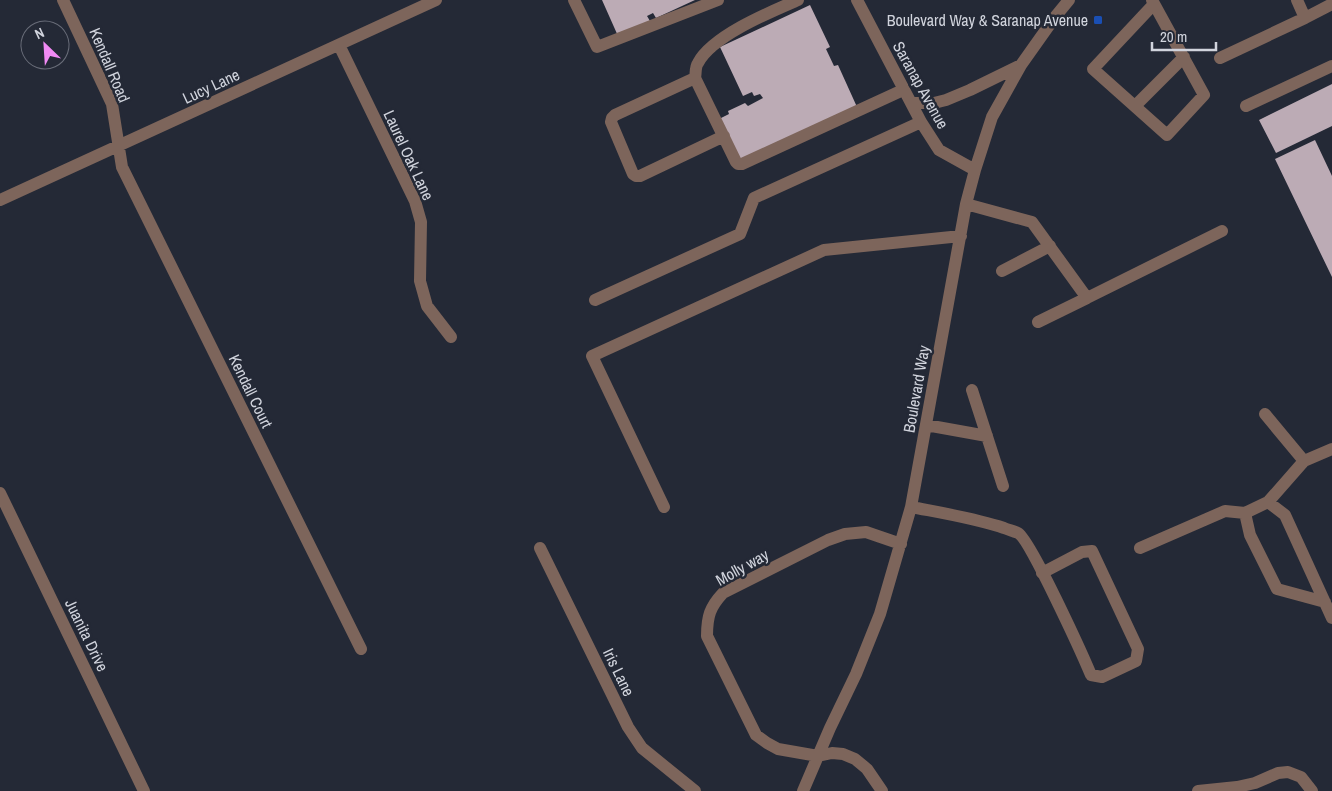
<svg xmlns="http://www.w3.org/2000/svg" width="1332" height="791" font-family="'Archivo Narrow',sans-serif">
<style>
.building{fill:#bcabb5}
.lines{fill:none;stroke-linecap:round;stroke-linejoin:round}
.minor{stroke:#7d655b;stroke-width:12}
.transit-dot{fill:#1a4fb4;stroke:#242936;stroke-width:2}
.labels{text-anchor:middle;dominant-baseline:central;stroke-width:5;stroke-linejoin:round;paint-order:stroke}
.poi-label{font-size:16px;fill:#d1d4dd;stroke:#242936;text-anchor:end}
.street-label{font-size:16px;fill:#d1d4dd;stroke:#242936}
</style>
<rect width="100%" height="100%" fill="#242936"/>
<path class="building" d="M602 0H695L656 18 653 13 647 16 650 21 618 36Z
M810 5 830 47 826 49 834 66 838 65 857 107 739 161 719 119 729 114 728 111 745 103 748 106 763 98 760 94 754 96 752 92 743 96 720 47Z
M1332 84V126L1276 153 1259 120Z
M1315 140 1332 176V277L1275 159Z"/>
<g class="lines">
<path class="minor" d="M63 0 112 104 122 167 361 649
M574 0 597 47 718 0
M857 0 921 122 939 150 975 170
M1152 0 1204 95 1167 135 1093 69 1154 4
M1297 0 1305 18 1332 4
M339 45 415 201 421 222 420 281 427 306 451 337
M1220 58 1305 18
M695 78C696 74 695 67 698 63 712 36 770 12 798 0
M911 103H934L946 100 970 90 1021 65
M1135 106 1184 57
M1246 106 1332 66
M724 136 640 176H636L633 174 611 122 612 118 615 115 695 78 736 162 738 164H742L903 90
M0 200 436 0
M966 204 1032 222 1087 298 1222 231
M1002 271 1050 246
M595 300 740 234 754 198 921 122
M1038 322 1087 298
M972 390 1003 486
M1265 414 1304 461
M926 425 987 436
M0 493 144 791
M1268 502 1304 461 1332 449
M664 507 592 356 824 250 961 236
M911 507C942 513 974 518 1004 528 1009 530 1014 531 1018 533 1030 539 1083 656 1091 675L1102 677 1136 661 1138 649 1092 551 1082 552 1042 573
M540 548 628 727 642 748 695 791
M1140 548 1225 511 1245 513
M1325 602 1277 589 1250 535 1245 513 1268 502 1285 515 1332 618
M803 791 830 728 856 674 880 614 911 507 966 204 975 170 992 117 1021 65 1055 17 1069 0
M882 791 867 769 855 759 843 754 832 753 818 756 778 749 767 743 756 735 707 636C707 616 710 607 723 593L828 540 845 534 866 532 901 544
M1198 791 1237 787 1255 783 1278 773 1288 772 1301 777 1312 791"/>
</g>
<rect class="transit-dot" x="1093" y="15" width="10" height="10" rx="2.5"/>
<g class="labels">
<g class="poi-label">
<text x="1088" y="20">Boulevard Way &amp; Saranap Avenue</text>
</g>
<g class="street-label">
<text transform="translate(110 65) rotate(67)">Kendall Road</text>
<text transform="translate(921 85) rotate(61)">Saranap Avenue</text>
<text transform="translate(211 86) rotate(-25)">Lucy Lane</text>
<text transform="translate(409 155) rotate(65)">Laurel Oak Lane</text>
<text transform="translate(916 389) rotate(-80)">Boulevard Way</text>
<text transform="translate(251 391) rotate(64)">Kendall Court</text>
<text transform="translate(742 567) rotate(-29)">Molly way</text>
<text transform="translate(87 635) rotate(64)">Juanita Drive</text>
<text transform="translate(619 672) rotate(64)">Iris Lane</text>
</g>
</g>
<g transform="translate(45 45) rotate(335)"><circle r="24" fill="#242936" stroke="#696d79"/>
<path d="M0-4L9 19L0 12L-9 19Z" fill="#f18af4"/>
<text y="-8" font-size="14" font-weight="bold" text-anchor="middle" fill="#d1d4dd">N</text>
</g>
<path d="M1152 42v8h64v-8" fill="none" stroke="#d1d4dd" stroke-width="2.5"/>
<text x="1160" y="42" font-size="15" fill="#d1d4dd" stroke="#242936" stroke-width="4" paint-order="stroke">20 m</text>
</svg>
